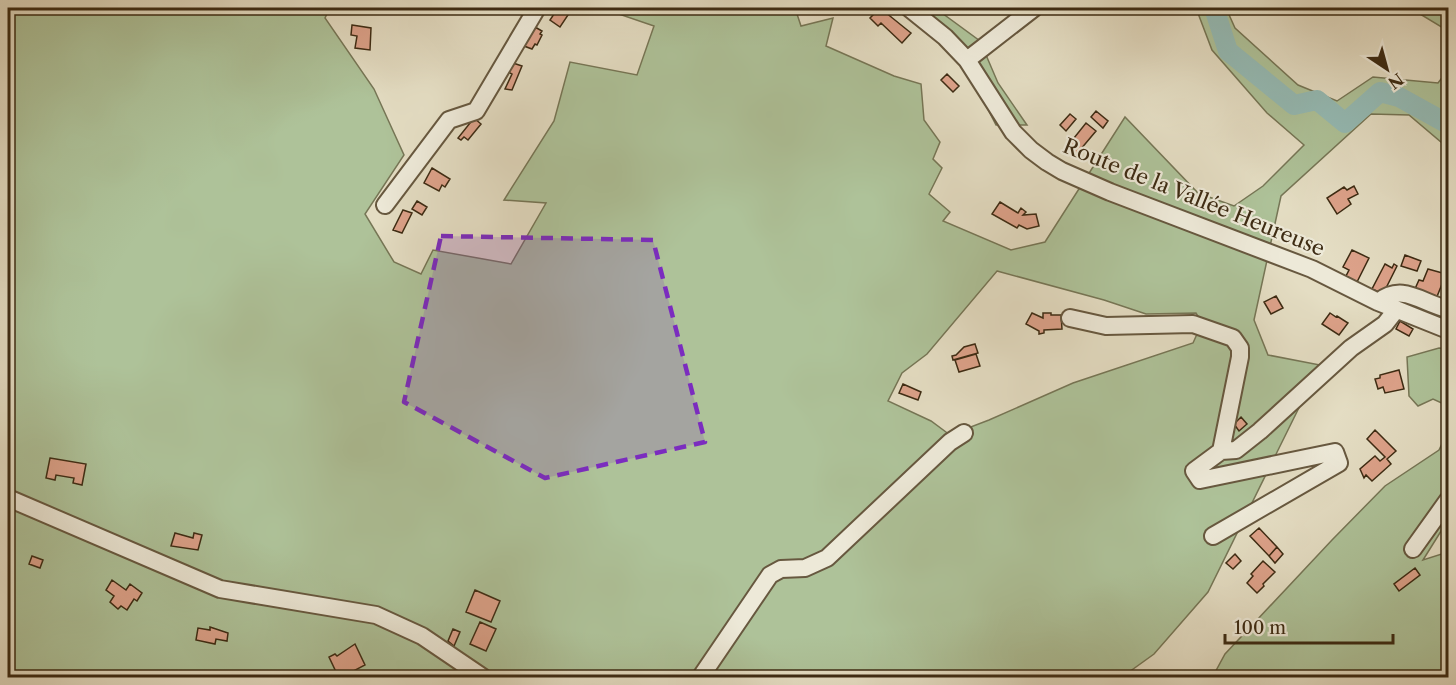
<svg xmlns="http://www.w3.org/2000/svg" width="1456" height="685" font-family="'Libre Caslon Text',serif">
<style>
.green{fill:#aec299;stroke:#767656;stroke-width:1.5;fill-rule:evenodd}
.lines{fill:none;stroke-linecap:round;stroke-linejoin:round}
.river{stroke:#95bbb5;stroke-width:20}
.building{fill:#dda28a;stroke:#3d2b13;stroke-width:1.5}
.minor-casing{stroke:#67583f;stroke-width:20}
.minor{stroke:#ede9d8;stroke-width:16}
.marked{fill:#7b2cbf;fill-opacity:0.2;stroke:#7b2cbf;stroke-width:4.5;stroke-dasharray:12 8;stroke-linejoin:round}
.labels{text-anchor:middle;dominant-baseline:central;stroke-width:4.5;stroke-linejoin:round;paint-order:stroke}
.street-label{font-size:21px;fill:#3d2b13;stroke:#ede9d8}
</style>
<rect width="100%" height="100%" fill="#e4ddc3"/>
<filter id="stains"><feTurbulence type="fractalNoise" baseFrequency=".00333" numOctaves="4"/><feColorMatrix values="0 0 0 0 .2 0 0 0 0 .09 0 0 0 0 .02 0 0 0 .5 -.17"/></filter>
<radialGradient id="worn" r=".72"><stop offset=".6" stop-color="#630" stop-opacity="0"/><stop offset="1" stop-color="#630" stop-opacity=".3"/></radialGradient>
<path class="green" d="M8 8H330L325 18 374 89 404 155 365 214 394 262 421 274 433 250 511 264 546 203 504 200 554 121 570 62 637 75 654 26 604 9 605 8H795L801 26 833 18 826 46 894 76 921 84 924 120 940 142 933 159 942 168 929 194 950 212 943 221 1011 250 1045 242 1125 117 1198 193 1234 206 1263 186 1304 145 1267 113 1212 50 1196 8H1226L1235 28 1298 85 1337 101 1373 77 1438 83 1448 70V144L1441 142 1409 115 1371 114 1281 196 1254 320 1268 355 1320 365 1208 592 1154 654 1122 677H8ZM997 271 1104 300 1146 314 1196 313 1202 323 1193 343 1073 383 989 420 950 435 931 421 888 401 902 373 927 354Z
M898 8H935L980 41 998 83 1027 125H996L968 70 918 21Z
M1410 8H1437L1448 15V31Z
M1439 348 1448 349V520L1423 560 1448 552V677L1212 678 1225 654 1332 540 1385 486 1439 450 1448 431 1444 404 1433 399 1418 406 1409 396 1407 357Z"/>
<g class="lines">
<path class="river" d="M1214 8 1228 51 1294 105 1317 100 1345 123 1380 92 1399 97 1448 124"/>
</g>
<path class="building" d="M558 8H563L570 12 560 27 550 20Z
M880 8 911 33 902 43 881 23 878 26 870 18Z
M352 25 371 28 370 50 355 48 357 36 351 35Z
M535 27 542 31 540 34 542 35 537 45 535 44 532 49 524 46Z
M513 63 522 66 512 90 505 89 512 74 508 72Z
M947 74 959 86 953 92 941 80Z
M1096 111 1108 121 1103 128 1091 117Z
M1070 114 1076 119 1066 131 1060 125Z
M474 118 481 124 468 140 464 137 461 140 458 138Z
M1086 123 1096 131 1075 156 1066 148Z
M432 168 450 179 445 187 442 185 439 191 424 183Z
M1354 186 1358 194 1348 199 1351 204 1337 214 1327 198 1344 187 1347 190Z
M417 201 427 207 422 215 412 209Z
M1000 202 1018 213 1021 208 1026 212 1023 215 1036 214 1039 226 1027 229 1019 225 1017 228 992 214Z
M403 210 412 213 402 233 393 230Z
M1352 250 1369 258 1357 282 1346 276 1349 270 1343 267Z
M1405 255 1421 261 1417 271 1401 266Z
M1385 264 1392 268 1394 264 1397 266 1383 294 1372 289Z
M1428 269 1446 274 1436 299 1414 291 1419 280 1423 281Z
M1276 296 1283 308 1271 314 1264 302Z
M1032 313 1043 318V313H1051V315H1061L1062 329 1044 330V333L1039 334V331L1026 324Z
M1330 313 1336 317 1337 316 1348 323 1339 335 1322 324Z
M1400 321 1413 329 1409 336 1396 329Z
M975 344 978 353 953 360 952 356 956 355 964 347Z
M976 354 980 366 959 372 955 360Z
M1399 370 1404 389 1385 393 1383 387 1378 389 1375 379 1380 378V375Z
M903 384 921 392 918 400 899 393Z
M1241 417 1247 424 1239 431 1234 424Z
M1375 430 1396 451 1387 459 1391 464 1372 481 1366 475 1364 478 1360 469 1375 456 1380 461 1385 457 1367 439Z
M50 458 86 464 82 485 73 483 74 478 56 475 55 480 46 478Z
M1259 528 1277 547 1269 556 1250 536Z
M175 533 193 538 194 533 202 535 198 550 171 546Z
M1277 547 1283 554 1275 563 1269 556Z
M1235 554 1241 561 1233 569 1226 563Z
M32 556 43 560 40 568 29 564Z
M1263 561 1275 572 1263 584 1264 586 1257 593 1247 583 1253 576 1251 574Z
M1415 568 1420 575 1399 591 1394 584Z
M112 580 126 590 130 584 142 593 137 601 134 599 127 610 121 606 118 609 110 602 114 596 106 590Z
M475 590 500 601 491 622 466 612Z
M480 622 496 629 486 651 470 644Z
M210 627 228 633 227 641 216 639 215 644 196 640 198 628 210 630Z
M453 629 460 632 454 646 448 641Z
M355 644 365 665 346 675 345 672 338 676 329 657 335 654 337 656Z"/>
<g class="lines">
<g class="minor-casing">
<path id="minor" d="M909 8 945 37 967 60 1013 132 1031 150 1047 162 1062 171 1110 192 1312 269 1378 302 1448 330
M967 60 1034 8
M385 205 449 120 476 111 537 8
M1378 302C1403 282 1421 303 1448 309
M1070 318 1106 326 1193 324 1233 338 1240 348V357L1221 451
M8 498 220 589 376 615 422 636 484 678
M1213 536 1339 463 1335 452 1200 480 1194 471 1221 451 1236 450 1260 431 1351 348 1385 324 1396 310
M1413 549 1448 500
M700 678 770 575 781 569 805 568 827 558 950 442 964 433"/>
</g>
<use href="#minor" class="minor"/>
</g>
<path class="marked" d="M441 236 653 240 705 442 545 478 404 402Z"/>
<g class="labels">
<g class="street-label">
<text transform="translate(1194 197) rotate(22)">Route de la Vallée Heureuse</text>
</g>
</g>
<rect width="1456" height="685" fill="none" stroke="#e4ddc3" stroke-width="30"/>
<rect x="9" y="9" width="1438" height="667" fill="none" stroke="#3d2b13" stroke-width="3"/>
<rect x="15" y="15" width="1426" height="655" fill="none" stroke="#3d2b13" stroke-width="1.5"/>
<g transform="translate(1387 69) rotate(144)" stroke="#ede9d8" stroke-width="4.5" paint-order="stroke">
<path d="M0-4.5L10 22L0 15L-10 22Z" fill="#3d2b13"/>
<text y="-9" font-size="16" font-weight="bold" text-anchor="middle" fill="#3d2b13">N</text>
</g>
<path d="M1225 634v9h168v-9" fill="none" stroke="#3d2b13" stroke-width="3"/>
<text x="1234" y="634" font-size="18" fill="#3d2b13" stroke="#ede9d8" stroke-width="4.5" paint-order="stroke">100 m</text>
<rect width="100%" height="100%" filter="url(#stains)"/>
<rect width="100%" height="100%" fill="url(#worn)"/>
</svg>
